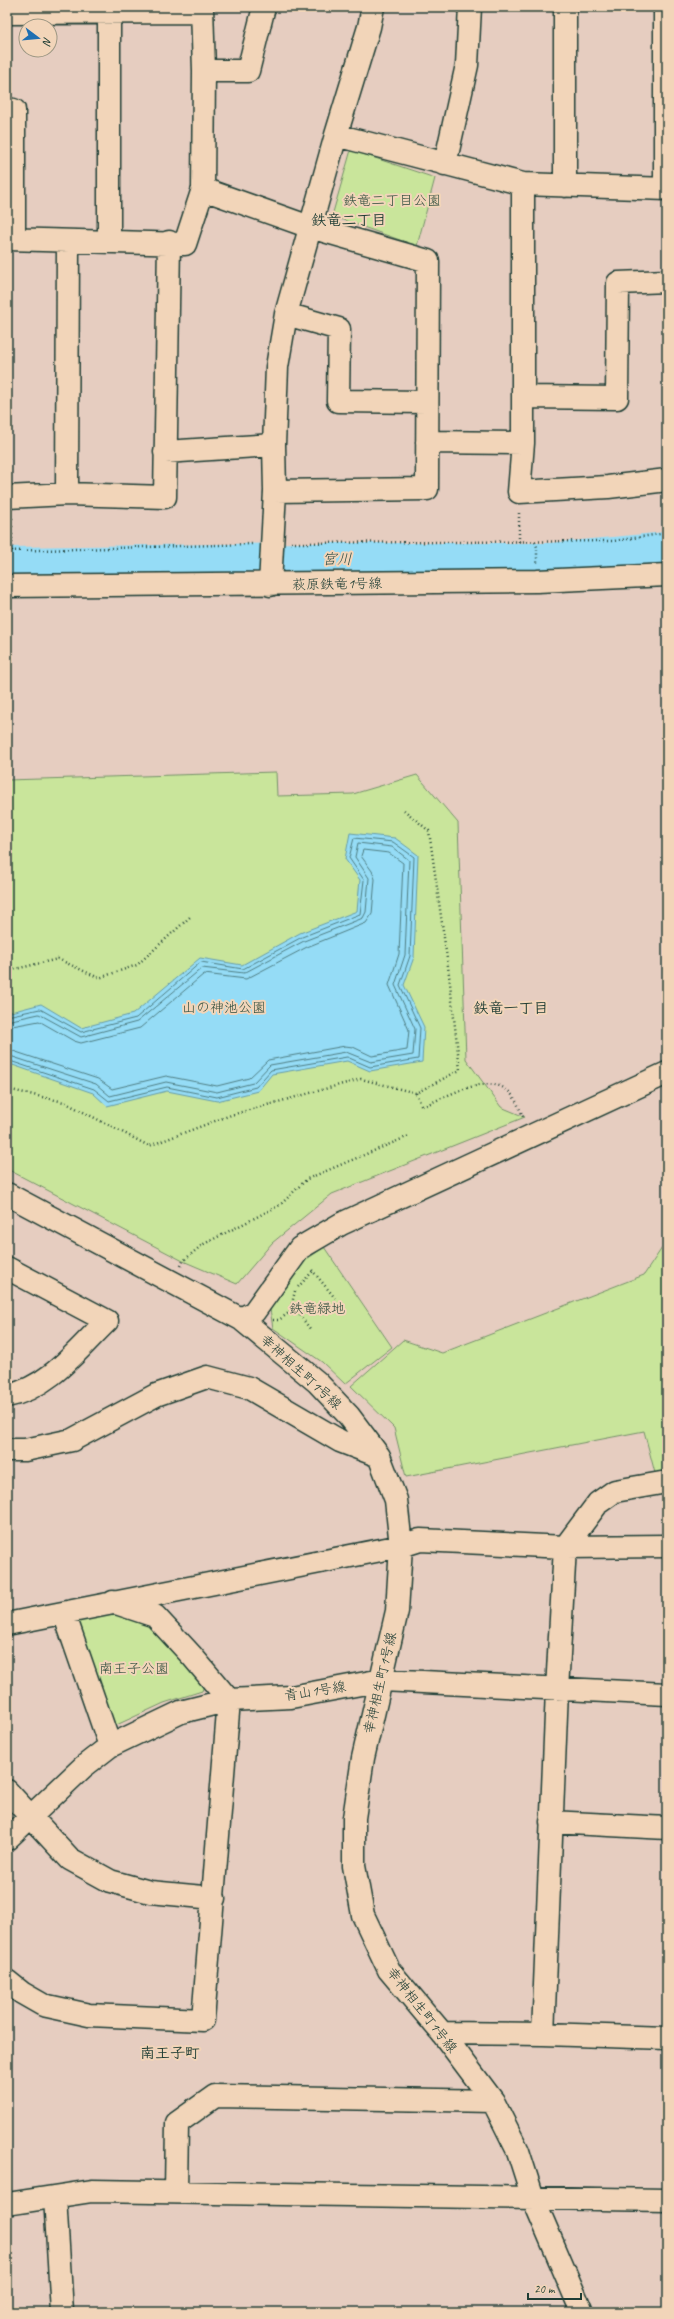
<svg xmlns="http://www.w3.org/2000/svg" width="674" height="2319" font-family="Caveat,'Klee One',sans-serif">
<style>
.green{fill:#c9e59b;stroke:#749168}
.water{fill:#95dcf6;stroke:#669ca8}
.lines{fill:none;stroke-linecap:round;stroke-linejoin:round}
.shore{stroke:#4e7d82;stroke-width:1}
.river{stroke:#95dcf6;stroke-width:32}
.minor-casing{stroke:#1f3d34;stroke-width:25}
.path{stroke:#1f3d34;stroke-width:2.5;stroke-dasharray:1 3;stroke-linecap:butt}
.minor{stroke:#f2d5b9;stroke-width:22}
.labels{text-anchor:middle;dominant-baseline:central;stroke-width:4;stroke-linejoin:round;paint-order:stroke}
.park-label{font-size:14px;fill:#304e3e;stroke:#f2d5b9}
.street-label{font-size:14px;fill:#1f3d34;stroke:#f2d5b9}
.neighbourhood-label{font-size:15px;font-weight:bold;fill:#1f3d34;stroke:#f2d5b9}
.water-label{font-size:15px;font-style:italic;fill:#2b4d47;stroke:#f2d5b9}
</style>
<rect width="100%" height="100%" fill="#e6cdc0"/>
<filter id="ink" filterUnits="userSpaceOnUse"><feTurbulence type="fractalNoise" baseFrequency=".025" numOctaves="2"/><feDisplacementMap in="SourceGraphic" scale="8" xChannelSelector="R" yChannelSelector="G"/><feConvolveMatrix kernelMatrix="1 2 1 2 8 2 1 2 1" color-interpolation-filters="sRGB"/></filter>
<g filter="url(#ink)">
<path class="green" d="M351 150 435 178 417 246 332 216Z
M276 772 277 796 353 794 417 775 458 823 466 1059 501 1107 525 1117 332 1194 272 1243 237 1284 183 1261 7 1169V780Z
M667 1244V1475L656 1477 644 1431 406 1477 394 1428 351 1386 403 1340 442 1353 644 1275 662 1248Z
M324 1247 392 1347 345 1384 322 1362 273 1328 269 1303 297 1266Z
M105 1612 126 1614 152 1625 205 1683 202 1691 164 1703 110 1728 76 1619Z"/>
<path class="water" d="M350 833 395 838 418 855 414 957 404 985 424 1027 422 1062 370 1071 347 1061 272 1074 258 1091 217 1101 167 1091 107 1106 93 1093 7 1063V1013L41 1004 81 1028 133 1014 200 958 242 965 300 933 357 911 360 880 345 859Z"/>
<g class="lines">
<path class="shore" d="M7 1016 40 1009 81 1032 136 1018 201 962 243 969 302 937 360 914 364 880 349 858 354 838 393 842 414 857 410 956 400 985 420 1028 418 1059 370 1067 347 1057 271 1070 256 1087 217 1097 167 1087 109 1101 94 1089 7 1060
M7 1021 39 1014 81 1037 137 1022 202 968 244 973 304 941 363 918 366 912 369 878 355 857 358 843 392 847 409 860 405 955 395 985 415 1029 413 1055 371 1062 346 1052 270 1065 253 1083 217 1092 166 1082 110 1096 96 1084 7 1055
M7 1027 39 1021 74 1041 81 1043 140 1028 204 974 246 979 307 947 366 923 372 914 375 879 372 871 361 856 363 850 389 853 403 863 399 954 389 985 409 1030 407 1050 372 1056 353 1047 345 1046 268 1060 249 1078 217 1086 166 1076 112 1089 98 1079 7 1049"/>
<path class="river" d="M7 563 307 559H550L667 548"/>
<g class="minor-casing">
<path id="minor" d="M565 7V186
M665 7V189
M109 12V241
M7 13 202 12
M204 71H248L264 7
M7 109 14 110V238
M336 135 523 184 667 189
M445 164 467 65 470 7
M523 184V443L519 492 608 487 667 480
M203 189 310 227 428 261 427 489 275 491
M7 239 185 244 203 189 204 71 202 7
M286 314 339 329 338 401 426 402
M523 397 617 398 618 283 667 281
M427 442 523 443
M165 452 274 445
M67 494 68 242
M7 497 67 494 165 497 169 242
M270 585 275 491 274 445 277 367 286 314 336 135 369 27 373 7
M7 586 537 581 667 575
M7 1194 241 1319 317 1382 349 1416 379 1456 396 1500 401 1546 397 1611 363 1758 354 1818V1866L363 1915 389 1970 442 2033 493 2101 518 2151 533 2198 582 2312
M7 1268 107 1321C77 1350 49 1388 7 1396
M241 1319 254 1312 300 1248 341 1224 667 1073
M7 1450H25L72 1440 156 1395 207 1377 249 1388 340 1441 379 1456
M64 1613 110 1746
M7 1624 401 1546 420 1540 565 1547 667 1546
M7 1791 70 1859 110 1881 150 1892 214 1898
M551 1822 667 1828
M7 1839 83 1767 110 1746 181 1712 229 1700 291 1697 382 1680 667 1694
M7 1981 22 1993 43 2005 89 2015 203 2020 229 1700 192 1656 155 1616 113 1602
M442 2033 543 2034 557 1690 565 1547 598 1503 615 1491 667 1482
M543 2034 667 2038
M176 2192 177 2123 215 2096 493 2101
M55 2197 62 2312
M7 2204 92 2191 667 2200"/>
</g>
<path class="path" d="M519 542V511
M535 542 537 547V563
M291 543 614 541 667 533
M7 551 252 544
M12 551V516
M7 971 58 959 99 978 137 965 190 917
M7 1089 64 1102 149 1146 231 1115 361 1079 416 1093 460 1070 448 966 429 831 404 810
M416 1093 422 1107C445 1097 492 1070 511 1094 517 1100 520 1111 524 1119
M181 1266 183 1261 202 1245 280 1205 307 1179 409 1136
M312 1270 335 1298
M298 1287 313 1271
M295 1291 290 1312 298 1313 311 1330
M273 1320H279L290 1312"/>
<use href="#minor" class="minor"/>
</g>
</g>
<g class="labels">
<g class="park-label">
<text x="392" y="200">鉄竜二丁目公園</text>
<text x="224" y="1007">山の神池公園</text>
<text x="317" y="1308">鉄竜緑地</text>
<text x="134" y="1668">南王子公園</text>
</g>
<g class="street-label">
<text transform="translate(337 584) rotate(-1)">萩原鉄竜1号線</text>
<text transform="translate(301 1372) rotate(42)">幸神相生町1号線</text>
<text transform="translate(380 1683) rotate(-77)">幸神相生町1号線</text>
<text transform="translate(315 1691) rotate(-9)">青山1号線</text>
<text transform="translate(422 2010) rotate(52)">幸神相生町1号線</text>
</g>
<g class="neighbourhood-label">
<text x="349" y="220">鉄竜二丁目</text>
<text x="511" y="1008">鉄竜一丁目</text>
<text x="170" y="2053">南王子町</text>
</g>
<g class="water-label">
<text x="337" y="559">宮川</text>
</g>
</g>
<rect width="674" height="2319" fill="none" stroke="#f2d5b9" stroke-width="24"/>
<rect x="12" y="12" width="650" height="2295" fill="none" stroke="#1f3d34" stroke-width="1.5" filter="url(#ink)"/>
<g transform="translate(38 38) rotate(106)"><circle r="19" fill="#f2d5b9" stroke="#9e9884"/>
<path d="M0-3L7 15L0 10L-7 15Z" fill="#1f6fb2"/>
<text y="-6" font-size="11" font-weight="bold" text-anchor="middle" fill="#1f3d34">N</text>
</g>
<path d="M528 2293v6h53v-6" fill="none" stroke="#1f3d34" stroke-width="2"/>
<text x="534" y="2293" font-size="12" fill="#1f3d34" stroke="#f2d5b9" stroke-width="3" paint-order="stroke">20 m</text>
</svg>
